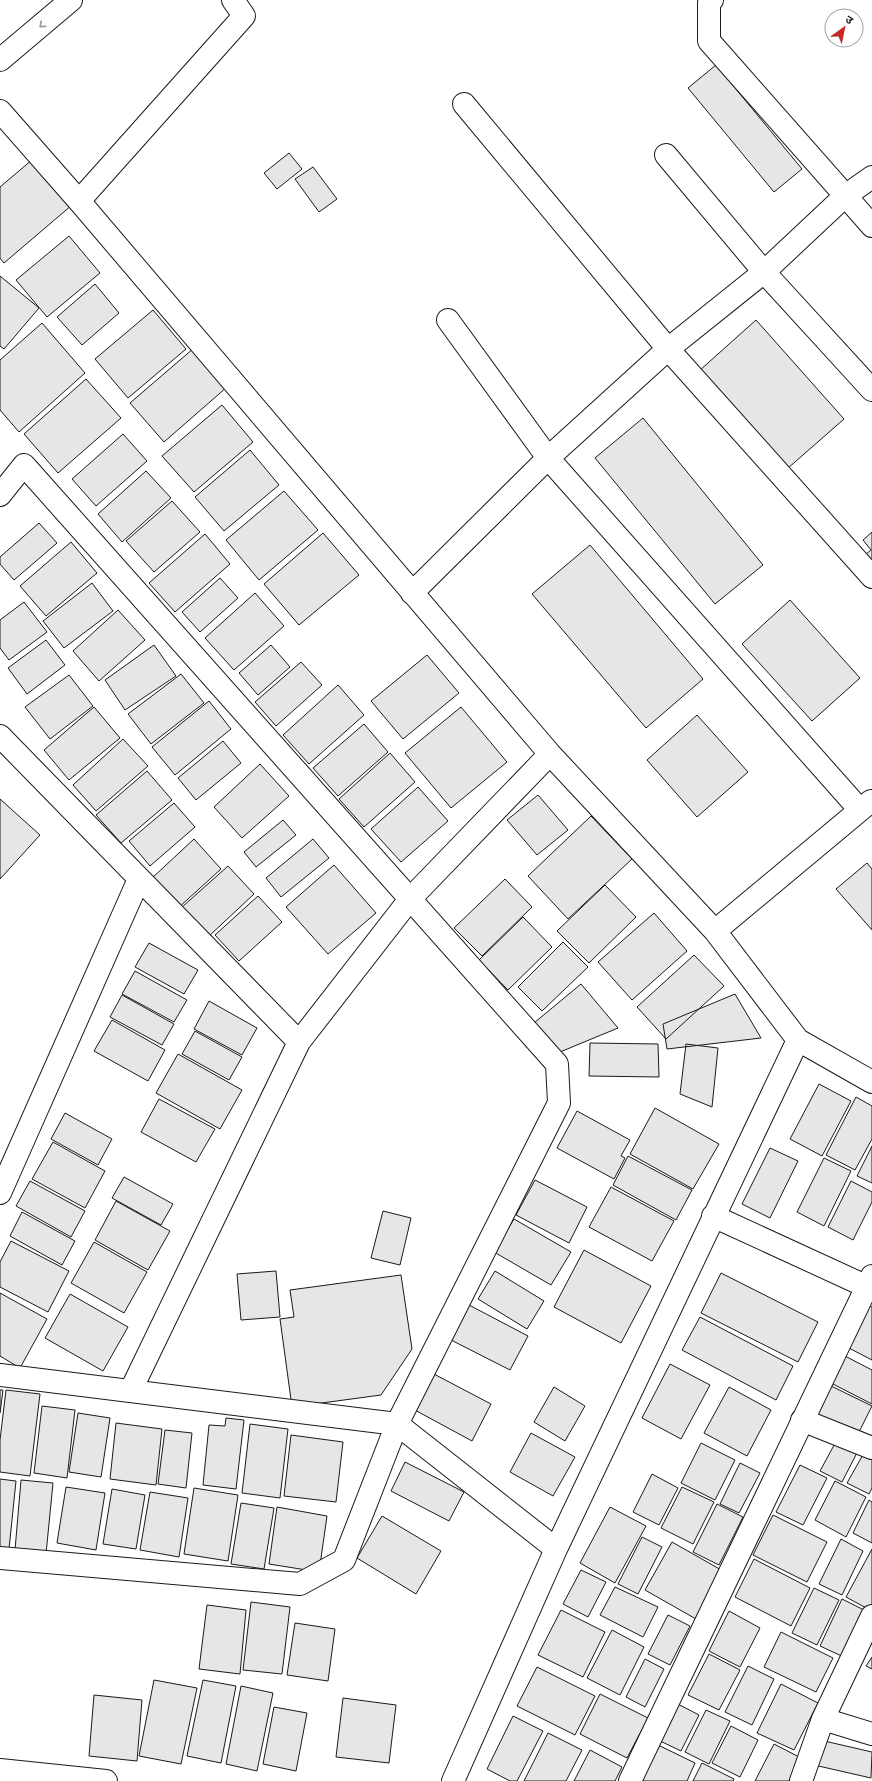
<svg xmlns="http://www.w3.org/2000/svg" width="872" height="1781" font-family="'Varela Round','Noto Sans Devanagari',sans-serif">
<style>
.building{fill:#e6e6e6;stroke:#1a1a1a}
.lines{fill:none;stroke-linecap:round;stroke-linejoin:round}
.minor-casing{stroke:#1a1a1a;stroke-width:24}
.major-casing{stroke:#1a1a1a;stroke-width:24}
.minor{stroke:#fff;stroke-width:22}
.major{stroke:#fff;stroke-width:22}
.oneway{stroke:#989898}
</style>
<rect width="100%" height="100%" fill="#fff"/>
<path class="building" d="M716 65 802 169 774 192 688 88Z
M289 153 302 169 277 189 264 173Z
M33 159 72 205 4 263 0 258V187Z
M313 167 337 199 319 212 295 179Z
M69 236 100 273 47 317 16 280Z
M0 276 39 308 4 349 0 346Z
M95 284 119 313 82 345 57 317Z
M153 310 186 349 128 398 95 359Z
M756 320 844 419 787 469 699 371Z
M42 323 85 373 19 432 0 410V360Z
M194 348 227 387 164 442 130 403Z
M86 379 121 418 58 473 24 434Z
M222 405 253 442 194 492 162 456Z
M643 418 763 565 715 604 595 458Z
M123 434 147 461 96 506 72 479Z
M250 450 279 485 224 531 195 497Z
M146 471 171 498 122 542 98 514Z
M284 491 318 530 259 580 226 540Z
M172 501 200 532 154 572 126 541Z
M39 523 57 543 14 580 0 564V557Z
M872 532V573L860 559 871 550 863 540Z
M323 533 359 575 299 625 264 584Z
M205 534 230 564 175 612 149 583Z
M71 542 97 573 46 616 20 586Z
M590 545 703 679 646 728 532 594Z
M220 578 238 598 200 632 182 612Z
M92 583 113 611 64 648 43 621Z
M255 593 284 626 234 670 205 638Z
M790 600 860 678 812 721 742 644Z
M24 602 47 632 9 660 0 648V620Z
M118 610 145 640 99 681 73 651Z
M46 640 65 665 27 694 8 668Z
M154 645 176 676 125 710 105 680Z
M271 645 290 667 258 695 239 673Z
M427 655 459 693 403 739 371 701Z
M301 662 322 685 276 726 255 702Z
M181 674 204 703 151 744 128 714Z
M69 675 93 706 50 739 25 707Z
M338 685 364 715 309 764 283 735Z
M209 701 231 729 175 775 152 747Z
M94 707 120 738 69 780 44 750Z
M461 707 507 762 451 808 405 753Z
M697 715 748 772 697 817 647 760Z
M364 724 388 752 338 796 313 768Z
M123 739 148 766 96 811 73 785Z
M223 741 241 763 196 800 178 778Z
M390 753 415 782 364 827 339 799Z
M260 764 289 796 242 838 214 807Z
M147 771 172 800 121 843 96 815Z
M418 787 448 821 401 862 371 829Z
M538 795 568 830 537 855 507 820Z
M0 799 40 835 0 879Z
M174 803 195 827 150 866 129 841Z
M591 816 632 859 568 919 528 876Z
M283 820 296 835 256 867 244 852Z
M194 839 221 869 177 909 151 879Z
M313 839 329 858 281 897 266 878Z
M867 863 872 869V930L836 889Z
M334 865 376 913 328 954 286 907Z
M228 866 254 894 208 937 181 908Z
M505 879 532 907 482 956 454 928Z
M605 885 636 917 589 963 557 931Z
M258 896 282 922 239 961 215 935Z
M654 913 687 951 632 1000 598 962Z
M523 917 552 947 508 990 479 960Z
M563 942 588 967 542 1011 518 987Z
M149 943 198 970 184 994 135 967Z
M694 955 724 986 666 1039 637 1007Z
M135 971 187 1000 174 1022 122 994Z
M581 984 618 1028 560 1052 534 1023Z
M735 994 761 1038 667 1049 663 1024Z
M122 995 174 1024 162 1045 110 1017Z
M209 1001 257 1028 242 1055 194 1029Z
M112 1020 165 1050 148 1081 94 1051Z
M195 1031 242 1057 229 1080 182 1054Z
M590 1043 658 1044 659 1077 589 1076Z
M686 1044 718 1048 712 1107 680 1094Z
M178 1054 242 1090 220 1129 156 1093Z
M819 1084 851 1101 822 1156 790 1139Z
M856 1097 872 1106V1139L855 1170 826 1155Z
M159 1099 215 1129 196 1162 141 1132Z
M655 1108 719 1144 693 1189 630 1154Z
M577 1111 630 1140 621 1156 625 1158 614 1179 557 1148Z
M65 1113 112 1139 98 1165 51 1139Z
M53 1142 105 1171 85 1208 32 1179Z
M872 1146V1183L857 1176Z
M770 1148 798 1161 770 1218 742 1204Z
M628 1156 692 1190 676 1220 613 1185Z
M824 1158 851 1171 824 1226 797 1212Z
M124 1177 173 1204 161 1225 112 1198Z
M535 1180 587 1207 569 1243 516 1215Z
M30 1181 85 1211 71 1237 16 1206Z
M851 1181 872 1192V1202L853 1240 828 1227Z
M611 1187 674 1221 652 1261 589 1227Z
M116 1201 170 1231 148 1270 95 1240Z
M383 1211 411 1218 400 1265 371 1258Z
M22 1212 75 1241 62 1265 10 1236Z
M514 1219 571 1252 551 1285 494 1252Z
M11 1241 69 1271 48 1312 0 1287V1262Z
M94 1242 147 1272 124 1313 71 1283Z
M584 1250 651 1286 621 1343 554 1307Z
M276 1271 280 1317 241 1320 237 1274Z
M495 1271 544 1301 527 1329 478 1299Z
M721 1273 818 1322 798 1362 701 1313Z
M401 1275 412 1349 381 1395 292 1407 280 1319 294 1317 290 1290Z
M0 1293 47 1319 20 1368 0 1356Z
M70 1294 128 1327 103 1371 45 1338Z
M866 1304 872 1307V1360L845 1346Z
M469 1305 528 1336 510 1370 451 1340Z
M700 1317 793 1366 776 1400 682 1350Z
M843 1355 872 1370V1404L829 1382Z
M670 1364 710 1385 681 1439 642 1418Z
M432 1373 491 1404 472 1441 413 1409Z
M827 1384 872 1406 857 1436 812 1413Z
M554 1387 585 1406 565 1441 534 1422Z
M729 1387 771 1410 747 1456 704 1433Z
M0 1390H3L0 1413Z
M6 1390 40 1394 30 1476 0 1472V1440Z
M42 1406 75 1410 67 1478 34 1473Z
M78 1413 110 1418 101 1477 69 1472Z
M226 1418 244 1420 236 1489 203 1485 209 1425 225 1426Z
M116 1423 162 1429 156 1485 110 1479Z
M250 1424 288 1429 280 1498 242 1493Z
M165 1430 192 1433 186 1488 158 1484Z
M531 1433 575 1457 553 1496 510 1472Z
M291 1435 343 1442 336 1502 284 1496Z
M839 1436 860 1447 842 1482 820 1471Z
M701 1443 735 1460 715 1500 681 1483Z
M865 1451 872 1454V1488L869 1494 847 1483Z
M405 1462 464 1492 449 1521 391 1491Z
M740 1463 760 1473 739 1513 720 1504Z
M800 1465 827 1478 803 1525 776 1512Z
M652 1474 678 1488 659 1525 633 1512Z
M0 1479 16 1481 9 1549 0 1548Z
M21 1480 53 1483 46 1554 15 1550Z
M835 1481 866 1497 846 1537 815 1520Z
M66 1487 105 1493 96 1550 57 1543Z
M682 1487 714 1502 693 1544 661 1528Z
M194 1488 238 1495 228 1561 184 1554Z
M112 1489 145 1495 136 1549 103 1544Z
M150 1492 188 1498 179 1557 140 1550Z
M869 1500 872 1502V1543L853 1533Z
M241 1503 274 1508 264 1569 231 1564Z
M717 1504 743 1517 719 1565 693 1552Z
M277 1507 327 1516 319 1572 269 1564Z
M610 1507 646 1526 615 1583 580 1563Z
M773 1515 827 1542 807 1582 753 1555Z
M382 1516 441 1551 416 1594 357 1558Z
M642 1537 662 1547 638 1594 618 1584Z
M841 1539 863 1551 842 1595 819 1584Z
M672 1542 723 1571 696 1619 645 1590Z
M872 1549V1607L870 1610 846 1597Z
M754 1559 810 1588 791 1626 735 1597Z
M581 1570 606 1582 588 1617 563 1604Z
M615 1587 658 1607 643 1637 600 1615Z
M814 1588 839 1600 817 1645 792 1633Z
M842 1599 870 1613 848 1659 820 1646Z
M251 1602 290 1607 282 1674 243 1670Z
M207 1605 246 1610 240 1674 199 1669Z
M561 1610 605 1632 583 1677 538 1655Z
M729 1611 760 1628 740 1667 709 1651Z
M668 1615 690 1626 670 1665 648 1654Z
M295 1623 335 1629 328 1681 287 1675Z
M612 1630 644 1647 620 1695 587 1678Z
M781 1632 833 1658 816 1692 764 1667Z
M709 1654 740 1670 719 1710 688 1695Z
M872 1657V1669L866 1666Z
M645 1659 664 1669 645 1707 626 1697Z
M748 1666 774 1679 752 1725 725 1712Z
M537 1667 595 1696 575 1735 517 1706Z
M154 1680 197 1688 181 1764 139 1756Z
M203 1680 236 1686 221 1763 187 1756Z
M781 1684 818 1703 794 1750 757 1733Z
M241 1686 273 1693 257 1771 226 1764Z
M600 1694 648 1718 627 1758 580 1734Z
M94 1695 142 1700 137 1761 89 1756Z
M343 1698 396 1705 389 1763 336 1757Z
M674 1702 699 1715 681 1751 656 1739Z
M274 1707 307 1713 296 1771 263 1764Z
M706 1710 730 1721 709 1764 685 1752Z
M513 1716 543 1731 517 1781H510L487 1769Z
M731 1726 758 1740 740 1777 712 1763Z
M548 1733 582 1750 566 1781H524Z
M820 1740 872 1752 871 1778 814 1765Z
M774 1744 801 1758 789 1781H755Z
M658 1745 695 1763 687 1781H641Z
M590 1750 622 1767 615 1781H574Z
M702 1763 734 1779 733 1781H693Z"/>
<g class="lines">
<g class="minor-casing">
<path id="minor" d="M712 0 709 3V41L872 226
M464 104 668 349 872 577
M0 111 79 201 550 754 715 931 798 1040 872 1082
M666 155 764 272 872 390
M79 201 244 16 233 0
M448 320 548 458 860 810
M0 495 24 465 557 1064 559 1103 397 1424 344 1560 300 1584 0 1558
M412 593 548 458 668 349 764 272 845 196 872 177
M0 736 299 1042
M715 931 871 801
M0 1193 139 879
M713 1216 872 1289
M0 1375 397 1424 556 1549
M131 1390 299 1042 410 899 550 754
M802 1420 872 1448
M823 1719 872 1734
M0 1770 106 1781
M453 1781 556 1549 798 1040
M630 1781 872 1276
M801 1781 823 1719 872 1616"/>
</g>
<g class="major-casing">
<path id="major" d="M0 60 71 0"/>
</g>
<use href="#minor" class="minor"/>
<use href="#major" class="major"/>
</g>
<defs><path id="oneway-chevron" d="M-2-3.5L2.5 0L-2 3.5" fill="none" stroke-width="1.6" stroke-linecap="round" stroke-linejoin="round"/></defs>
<use class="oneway" href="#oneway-chevron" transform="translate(42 25) rotate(140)"/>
<g transform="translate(844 28) rotate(33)"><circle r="19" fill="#ffffff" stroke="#a3a3a3"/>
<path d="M0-3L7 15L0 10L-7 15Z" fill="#c62828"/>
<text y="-6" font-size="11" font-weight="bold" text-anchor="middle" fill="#1a1a1a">उ</text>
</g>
</svg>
